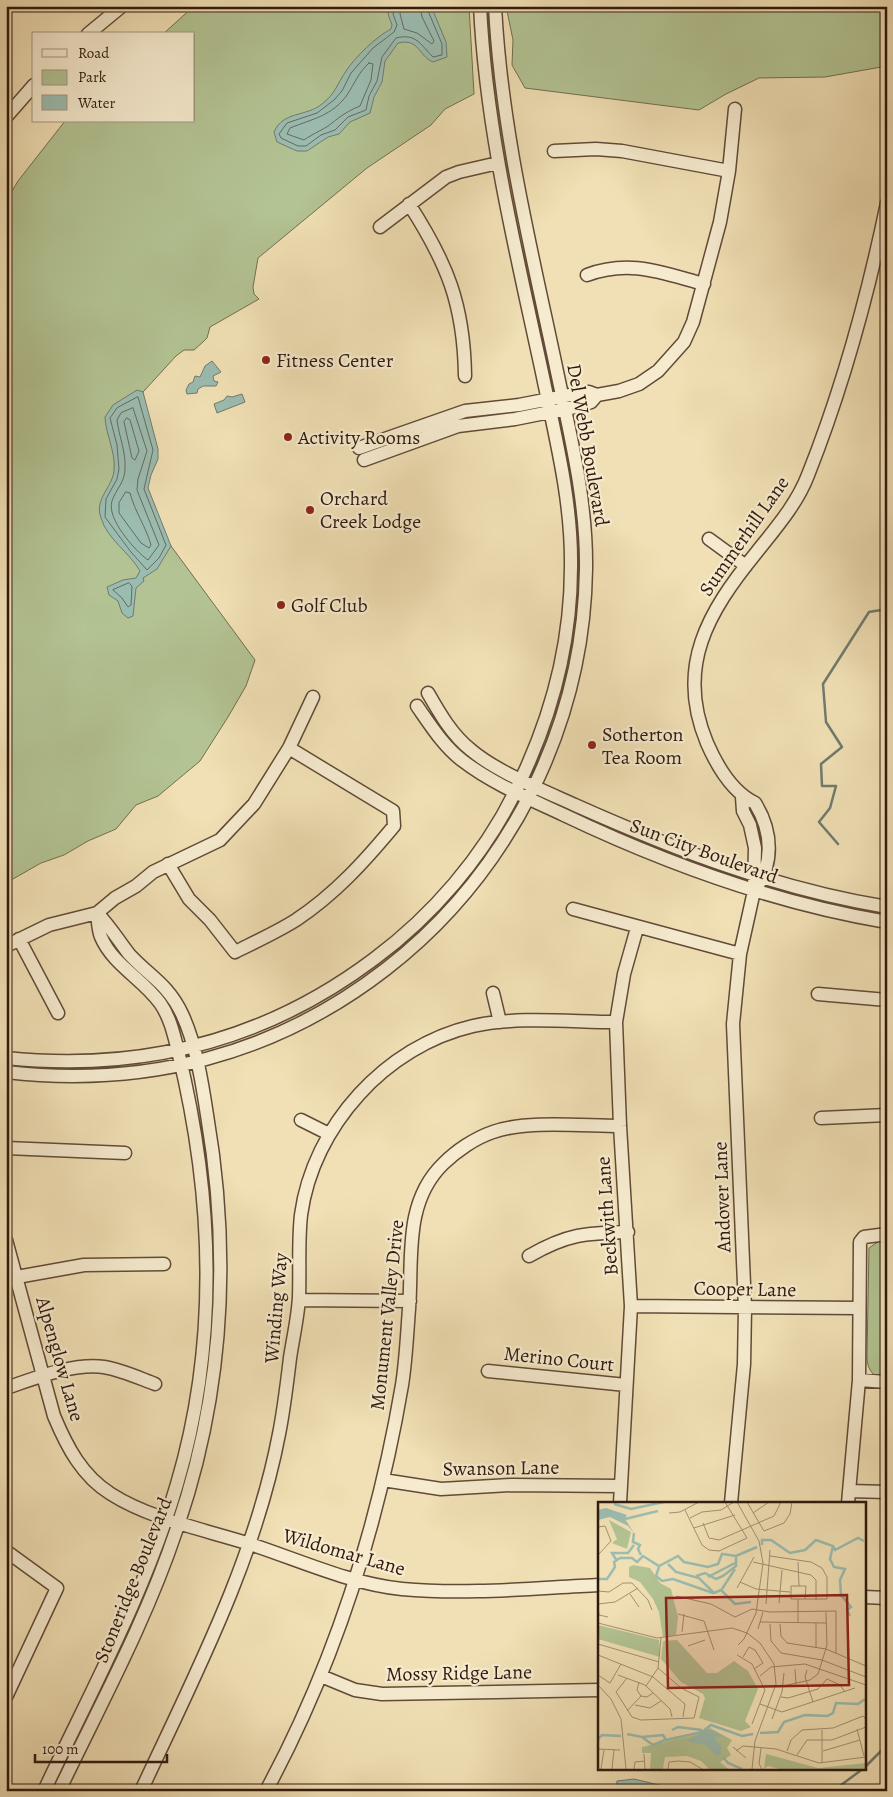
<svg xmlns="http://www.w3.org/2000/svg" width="893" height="1797" font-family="Alegreya,serif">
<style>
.green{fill:#b3c393;stroke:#716e50}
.water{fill:#9bbdb1;stroke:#707b70}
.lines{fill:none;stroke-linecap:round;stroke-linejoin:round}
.shore{stroke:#656b60;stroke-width:1}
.stream{stroke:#707b70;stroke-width:2.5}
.minor-casing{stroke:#604b38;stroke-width:15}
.minor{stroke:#f6ebcf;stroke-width:12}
.poi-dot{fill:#8f2418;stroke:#f6ebcf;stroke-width:2}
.labels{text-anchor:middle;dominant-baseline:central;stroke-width:4.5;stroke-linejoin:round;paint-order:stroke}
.poi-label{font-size:20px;fill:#2f190e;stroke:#f6ebcf;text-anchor:start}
.street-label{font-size:20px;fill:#2f190e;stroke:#f6ebcf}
.inset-river{fill:none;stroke:#9bbdb1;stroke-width:2.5}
.inset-road{fill:none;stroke:#a39072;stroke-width:1}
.view{fill:#8f2418;fill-opacity:0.15;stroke:#8f2418;stroke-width:2.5}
.inset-edge{fill:none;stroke:#2f190e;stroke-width:2.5}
</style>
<rect width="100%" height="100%" fill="#f1e0b5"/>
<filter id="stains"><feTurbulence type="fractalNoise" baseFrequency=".004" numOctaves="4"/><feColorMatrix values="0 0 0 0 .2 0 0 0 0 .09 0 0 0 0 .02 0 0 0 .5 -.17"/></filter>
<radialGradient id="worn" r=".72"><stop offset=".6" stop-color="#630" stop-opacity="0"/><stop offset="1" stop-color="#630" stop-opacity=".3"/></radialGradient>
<path class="green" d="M194 6H469L474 94 445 109 431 125 367 168 258 258 253 287 254 294 259 299 210 327 207 338 203 342 194 350H184L176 356 143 392 136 490 171 546 255 660 246 686 228 717 200 761 158 796 136 805 116 829 88 841 64 855 41 863 6 883V201L18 181 65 121H194V34H163Z
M506 6H887V66L825 77 759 78 726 94 699 110 525 88 512 65 513 40Z
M879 1241H887V1376L874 1375C868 1368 867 1364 867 1355L869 1248Z"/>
<path class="water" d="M390 6H431L446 42 447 57 433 62C418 56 420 38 398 43L385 61 382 82 374 97 370 113 350 122 339 134 328 137 307 151H297L277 142 274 132C283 111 306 117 322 104 336 93 337 84 346 71 356 56 376 37 391 29L392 25 388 14Z
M212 361 221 372 213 376 214 381 218 382 216 386H203L198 389 197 393 187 394 186 390 189 384 193 382 195 376 200 377 205 366Z
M137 390 143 392 158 449V459L151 475 148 488 171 546 157 569 143 578 144 581 136 588 133 616 128 618 122 613 118 601 109 595 107 587 123 580 136 578 140 571C130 553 107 539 101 518 94 499 112 488 114 471 116 452 106 436 105 417L113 405Z
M242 394 245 402 217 413 214 404 224 400 227 396 232 397Z
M634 1779 680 1790V1791H616L617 1781Z"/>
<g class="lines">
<path class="shore" d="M395 6 393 14 397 25 394 32 373 48 351 73 342 91 334 100 317 113 287 123 279 134 281 138 298 146H306L321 135 335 130 348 117 366 110 369 96 377 81 382 57 396 38C416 33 420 44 433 57L442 55V44L426 6
M401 6 400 14 404 29 417 33 432 44 434 41 422 17 420 6
M369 63 373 64 371 80 360 106C348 111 342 115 332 123 327 128 312 134 304 140L287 134 290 128C312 119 332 116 347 95 355 83 358 73 369 63Z
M138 397 153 450 144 489 166 545 159 558 147 570 131 552 105 517 106 499 117 479 119 469 117 445 110 418 117 408Z
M133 408 147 451 138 479 137 490 159 545 148 560C135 551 106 518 112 501 116 489 125 482 125 469 126 451 119 437 117 420L121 413Z
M127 418 130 420 139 451 135 460 132 458 124 422Z
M126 492 130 493C135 512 146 527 151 545L149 548 141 543 119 513V503Z
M129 583 132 586 131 605 128 607 122 598 113 590Z"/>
<path class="stream" d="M838 844 819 822 830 808 836 786H822L821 764 842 747 826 722 823 684 869 612 887 609
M864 1768 887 1745
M833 1791 864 1768"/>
<g class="minor-casing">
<path id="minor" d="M88 34 122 6
M6 117 34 85
M554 151 596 149 622 151 729 171
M409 204C447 263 464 304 465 376
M380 227 446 177 459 172 498 163
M587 275C630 259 662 273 704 284
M359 448 465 411 519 405 575 394 589 392 597 395 619 391 639 384 658 371 684 342 693 322 720 222 729 171 735 109
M364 460 458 426 515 419 580 406 591 402 597 395
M709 539 746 566
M428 693C440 714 452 735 471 750 497 772 544 791 575 805 676 850 777 889 887 907
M417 706C431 726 444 747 463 761 493 784 530 799 564 815 667 864 773 903 887 922
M168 864 189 899 210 920 235 952C255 942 277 932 296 920 335 894 364 862 394 826L393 811 289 748
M754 891C774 865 773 832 755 803 732 792 717 766 707 743 675 667 708 612 756 553 775 529 797 504 808 475 843 387 868 295 887 203
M573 909 740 954
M19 939 58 1013
M6 946 49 925 97 913 115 898 136 886 153 872 220 840 254 804 289 748 313 697
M493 993 500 1022
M818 994 887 1000
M6 1058C141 1072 265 1041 374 959 432 916 483 857 515 792 550 722 571 646 571 567 572 502 556 440 543 377 517 255 486 132 480 6
M6 1072C146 1088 275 1055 386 969 447 922 497 860 532 791 566 722 585 646 586 569 587 499 569 430 555 362 530 244 501 127 495 6
M821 1118 887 1115
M301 1120 329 1134
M6 1148 125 1153
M6 1240 54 1416C67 1447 82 1476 111 1494 150 1519 206 1530 250 1544 299 1560 351 1584 402 1589 467 1595 534 1588 599 1585
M529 1256C567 1234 585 1233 628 1232
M17 1277 84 1265 164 1264
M299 1300 410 1301
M631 1306 859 1308
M488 1371 626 1385
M859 1380 887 1382
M6 1388C36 1378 72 1363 104 1367 122 1370 139 1378 155 1384
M383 1480 441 1489 511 1485 620 1486
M849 1491 887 1492
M620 1503 631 1306 620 1126 616 1022 624 974 637 928
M731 1503 744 1364 745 1308 733 1024 740 954 754 891 755 848 750 825 743 811 742 797
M848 1503 859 1380 860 1242 864 1237 887 1234
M6 1551 57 1588 6 1697
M864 1597 887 1598
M321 1676 355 1690 382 1694 599 1690
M44 1791C91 1691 146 1591 177 1484 219 1342 213 1194 178 1051 174 1035 170 1017 160 1003 143 979 113 965 101 937 98 930 98 921 97 913
M59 1791C100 1705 146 1621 176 1531 223 1396 231 1255 207 1115 202 1082 196 1044 182 1014 168 984 149 976 129 954 118 940 110 926 97 913
M141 1791C195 1675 255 1560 279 1434 284 1409 287 1383 290 1358 293 1338 298 1317 299 1297 300 1270 298 1242 301 1215 313 1126 386 1046 473 1026 517 1016 572 1022 616 1022
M266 1791C334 1665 378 1526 402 1385 406 1360 407 1334 409 1309 413 1260 403 1203 443 1164 456 1151 475 1138 493 1132 526 1120 583 1126 620 1126"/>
</g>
<use href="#minor" class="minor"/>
</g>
<g class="poi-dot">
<circle cx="266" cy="360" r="5"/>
<circle cx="288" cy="437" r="5"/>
<circle cx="310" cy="510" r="5"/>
<circle cx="281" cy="605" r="5"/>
<circle cx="592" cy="745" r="5"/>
</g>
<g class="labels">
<g class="poi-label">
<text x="276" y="360">Fitness Center</text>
<text x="298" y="437">Activity Rooms</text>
<text x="320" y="498">Orchard<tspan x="320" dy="23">Creek Lodge</tspan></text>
<text x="291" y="605">Golf Club</text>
<text x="602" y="734">Sotherton<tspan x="602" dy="23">Tea Room</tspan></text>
</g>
<g class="street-label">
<text transform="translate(588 445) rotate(80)">Del Webb Boulevard</text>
<text transform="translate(744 536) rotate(-55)">Summerhill Lane</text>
<text transform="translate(704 851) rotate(20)">Sun City Boulevard</text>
<text transform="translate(722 1197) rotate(-92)">Andover Lane</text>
<text transform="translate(607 1216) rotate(-94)">Beckwith Lane</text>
<text transform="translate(745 1289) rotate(1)">Cooper Lane</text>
<text transform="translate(276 1308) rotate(-85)">Winding Way</text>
<text transform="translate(387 1315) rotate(-84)">Monument Valley Drive</text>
<text transform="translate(60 1359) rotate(74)">Alpenglow Lane</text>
<text transform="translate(559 1359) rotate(6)">Merino Court</text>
<text transform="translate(501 1468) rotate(-1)">Swanson Lane</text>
<text transform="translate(344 1552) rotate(16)">Wildomar Lane</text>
<text transform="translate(133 1580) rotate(-68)">Stoneridge Boulevard</text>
<text transform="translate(459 1673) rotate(-1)">Mossy Ridge Lane</text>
</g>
</g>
<g transform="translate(598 1502)">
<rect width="268" height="268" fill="#f1e0b5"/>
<path d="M11 18 33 30 29 47 14 41 19 37ZM35 63 52 66 62 81 73 87 80 115 78 133 65 135 61 110 55 97 42 80 31 75V65ZM0 123 61 138 62 155 0 137ZM79 138 109 171H119L136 159 150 169 160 187 147 219 153 225 143 229 101 216 107 196 105 192 83 180 63 157 65 139ZM112 226 134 238 129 246 133 253 122 260 130 267H111L103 259 89 254 67 255 65 267H52L53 251H44V245L102 232ZM168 252 220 266 268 261 267 267H181L170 264 166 267Z" fill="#b3c393"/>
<path d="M8 6 29 13 27 17 36 31 30 24 12 15 0 18V8ZM110 227 126 234 116 235 124 246 122 253 119 254 108 243 89 239Z" fill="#9bbdb1"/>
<path class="inset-river" d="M16 2 33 7 66 0M27 17 60 9M36 31 35 40 42 43 40 47 43 53M164 43V38H173L192 51 207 48 218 38 235 44 232 57 236 65 247 67 242 78 243 93 253 105 249 108 252 114M236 45 237 48 260 36 266 39M19 59 14 51H30L36 43M70 62 78 70 101 76 116 91 123 88 137 102 153 100M61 65 58 74 64 79 75 77 115 91M98 74 107 71 118 77 125 74 138 64V54M110 75 137 61M0 77H9L17 65 16 60 22 56H34L39 60 45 54 61 64 80 54 86 60 110 65 120 62 124 52 138 54 159 45M124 87 137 67M74 228 80 225 104 228M162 231 180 230 186 220 207 213 229 214 235 211 238 201 260 202 267 197M29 232 44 235 65 233 68 238 104 230 113 223 144 234 155 232M44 235 55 243 67 238M0 237 4 233 23 234M125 255 130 261 144 267"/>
<path class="inset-road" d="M139 0 161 39 165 61 158 111 146 137 140 143M149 0 166 29 186 21 192 12 194 0M87 8 104 43 111 48 121 49 149 36 127 0M71 11 82 10 101 0M155 11 171 0M92 16 104 10 123 8 136 0M105 21 111 36 121 38 176 14 183 0M0 25 7 24 13 39 0 53M96 26 137 13M172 54 213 60 224 66 229 75V97H193V84H208L207 97M155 60 213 73 218 78V98M200 60 201 84M142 80 158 87 192 90M139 86 156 55M0 89 11 90 25 81H34L50 98 54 108M32 92 41 105M78 94 113 102 137 115 154 107 172 110 238 109V151M200 97V120M181 101 184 68M0 102 17 100 40 86M168 102 172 48M0 104 1 113 10 115M80 112 106 119 116 148M162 120 228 121M0 121 59 136 134 126 149 131 162 141 176 162 178 182 157 239 154 267M172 122 173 139 183 151 224 158 268 175M182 122 183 134 189 141 228 147 268 164M160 127 165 110M84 130 86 112M0 142 61 160M90 144 107 138M218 145V121M0 153 55 175 87 202 85 215M139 153 154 162 167 188 154 222M145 155 151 145 157 148 165 161 156 167M197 167 198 182M209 168 207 175 215 200M0 173 12 181 23 162M20 173 47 183 72 207 74 215M162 174 173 165 207 162 268 183M29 176 18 190 34 215 43 218 96 216 101 195 83 186 60 166M41 180 39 188 43 194 49 195 55 191M0 183 13 197 23 217 28 267M48 184 60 166 63 136M185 184 212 178 220 172 229 143 228 110M183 195 190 196 220 187 229 177 242 183 247 190M162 202 184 210 257 186M37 203 52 206 63 199M29 209 43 194M174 217 184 190 186 171M259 227 266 254M224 228V261M135 245 148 256M163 246 161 262 164 267M0 247 22 248M138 249 145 244 178 247 221 261 268 255M189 249 193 238 204 228 235 226 265 214 268 217M225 249 262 238M46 252 47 267M199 253 209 238H234L268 225M3 267 6 248M14 267 16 248M36 267 37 260 47 259M70 267 71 260 80 259 92 260 104 267"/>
<path class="view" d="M249 93 251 183 70 186 68 96Z"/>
<rect width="268" height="268" class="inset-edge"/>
</g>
<rect width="893" height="1797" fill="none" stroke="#f1e0b5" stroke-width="25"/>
<rect x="8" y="8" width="878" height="1782" fill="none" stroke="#2f190e" stroke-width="2.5"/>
<rect x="12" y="12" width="868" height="1772" fill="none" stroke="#2f190e"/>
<rect x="32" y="32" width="162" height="90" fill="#f6ebcf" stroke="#a69782"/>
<rect x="42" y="49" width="25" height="8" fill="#f6ebcf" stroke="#a69782"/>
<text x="78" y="58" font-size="15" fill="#2f190e">Road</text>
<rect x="42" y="70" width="25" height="15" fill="#b3c393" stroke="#a69782"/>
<text x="78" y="82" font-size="15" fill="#2f190e">Park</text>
<rect x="42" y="95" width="25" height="15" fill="#9bbdb1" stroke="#a69782"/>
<text x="78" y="108" font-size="15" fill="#2f190e">Water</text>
<path d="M35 1754v8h132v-8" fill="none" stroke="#2f190e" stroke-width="2.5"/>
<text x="42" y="1754" font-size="15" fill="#2f190e" stroke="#f6ebcf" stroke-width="4" paint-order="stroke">100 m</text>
<rect width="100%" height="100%" filter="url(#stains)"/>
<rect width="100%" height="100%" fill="url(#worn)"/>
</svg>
